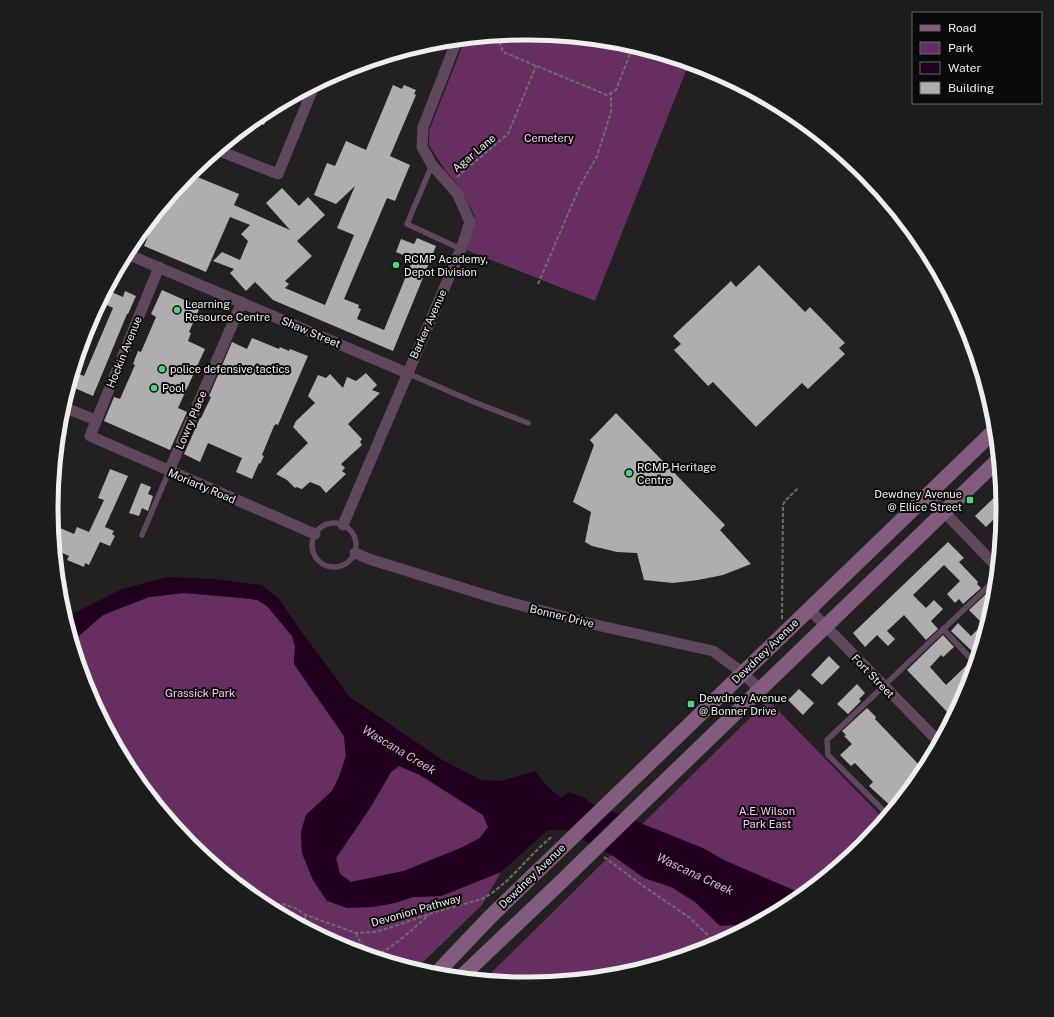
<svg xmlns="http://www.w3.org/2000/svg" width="1054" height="1017" font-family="'Public Sans',sans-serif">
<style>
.green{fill:#662e61}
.water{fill:#21001f;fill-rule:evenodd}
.building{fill:#b0adaf}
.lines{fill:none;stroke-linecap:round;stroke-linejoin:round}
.path{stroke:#6f6d6e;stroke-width:2;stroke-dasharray:4 2;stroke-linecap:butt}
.service{stroke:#60475d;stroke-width:5.5}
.minor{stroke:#60475d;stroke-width:11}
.secondary{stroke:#835b7e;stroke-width:15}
.poi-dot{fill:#49d778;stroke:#0b0a0b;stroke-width:1.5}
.labels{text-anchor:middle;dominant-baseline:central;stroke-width:4;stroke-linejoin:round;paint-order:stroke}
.park-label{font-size:11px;fill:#fcc9f5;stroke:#0b0a0b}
.street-label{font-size:11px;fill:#efeeef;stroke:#0b0a0b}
.poi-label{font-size:11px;fill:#efeeef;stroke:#0b0a0b;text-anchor:start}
.water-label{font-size:12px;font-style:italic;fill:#faa6f0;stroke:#0b0a0b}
.rim{fill:none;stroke:#efeeef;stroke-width:5}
</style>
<rect width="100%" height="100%" fill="#222021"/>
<path class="green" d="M527 33 620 42 689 63 595 301 466 250 475 216 458 185 445 170 429 145V131L465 39Z
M184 593 243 598 257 600 267 606 292 636 295 646 294 664 344 736 346 756 339 777 332 791 306 815 301 832 302 853 313 880 395 903 413 897 441 896 501 872 482 905 416 969 345 948 263 904 191 845 132 772 88 690 73 641 103 615 149 597Z
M768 700 884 819 863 845 791 904 709 948 620 975 527 984 484 980Z
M399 766 420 775 483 815 488 827 480 838 463 847 404 871 351 882 340 874 336 858 370 808 391 772Z"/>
<path class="water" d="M167 577 214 579 262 585 279 599 301 631 350 697 441 759 481 780 501 781 535 771 547 786 561 798 568 792 583 797 593 804 703 848 726 861 803 894 791 904 746 928 736 925 720 926 695 902 671 887 644 878 613 856 566 830H548L501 872 441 896 413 897 395 903 373 907 347 908 327 901 313 880 302 853 301 832 306 815 332 791 339 777 346 756 344 736 294 664 295 646 292 636 267 606 257 600 243 598 184 593 149 597 103 615 73 641 66 618 68 616 122 589ZM399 766 420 775 483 815 488 827 480 838 463 847 404 871 351 882 340 874 336 858 370 808 391 772Z"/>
<path class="building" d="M393 85 402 89 404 85 416 90 414 94 416 95 390 156 410 165 395 201 387 198 344 299 359 305 358 308 361 309 357 319 384 330 413 259 396 252 401 239 414 244 417 238 436 246 393 351 273 300 255 282 246 291 230 273 234 269 213 261 222 252 240 260 248 241 241 234 250 225 230 217 206 272 144 246 151 229 146 227 190 174 239 194 234 205 290 230 266 203 282 188 299 206 308 197 325 215 297 241 312 256 285 281 289 284 285 288 325 305 354 235 337 228 355 186 336 204 314 195 327 163 335 166 346 141 366 150Z
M271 109 264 125 254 121 263 113Z
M759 265 805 312 810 307 845 343 839 348 845 354 808 389 802 383 756 427 713 382 708 386 674 350 681 344 673 336 731 281 736 287Z
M107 290 123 297 125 291 136 296 128 314H127L93 396 70 386 74 372 84 376 113 308 101 302Z
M162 290 200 307 189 332 191 333 188 341 205 349 178 408 187 412 170 450 104 421 114 397 120 399 135 365 133 364 138 351 141 352 156 317 151 314Z
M252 338 279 349 280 347 289 351 290 349 308 356 278 425 276 424 274 426 262 455 264 456 260 464 259 463 252 479 236 472 242 458 208 443 200 462 184 454 200 418H201L211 397 209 396 232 342 247 349Z
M366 373 377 385 372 390 380 393 348 424 362 439 360 442 362 445 341 464 345 468 342 471 346 474 326 493 320 486 310 482 302 489 296 487 295 488 287 480 276 474 308 443 293 427 296 421 315 403 308 396 318 375 326 378 330 374 343 388 347 377 356 381Z
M616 413 725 525 720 530 751 564 723 575 698 580 673 583 644 580 637 553 617 552 592 546 585 542 591 512 573 502 594 445 590 440Z
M110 469 128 476 105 527 114 531 112 534 115 536 110 546 100 542 89 565 85 563 84 567 67 560 69 556 56 550 53 525 74 534 77 527 89 532 104 500 98 498Z
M141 483 151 487 148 494 153 496 148 511 142 508 139 516 129 513Z
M1001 491 1002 511 986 527 975 516Z
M948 542 964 558 959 562 978 582 977 584 981 588 963 604 959 599 955 603 947 594 960 581 944 565 913 595 926 608 934 600 943 609 931 621 938 629 926 640 904 615 887 631 895 639 888 646 877 635 865 647 853 633Z
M986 594 993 601 979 647 974 653 951 631 958 623 971 636 983 624 969 610Z
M943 635 954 647 943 657 941 655 930 667 946 685 968 664 973 668 969 682 956 694 961 700 952 717 907 670Z
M829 656 840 667 822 685 811 675Z
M857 684 865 693 859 699 861 701 848 714 837 704Z
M799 689 814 703 803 715 788 700Z
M867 708 876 717 875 719 924 770 893 808 869 786 873 782 855 763 851 766 840 755 852 744 844 736 846 735 842 731Z"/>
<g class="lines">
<path class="path" d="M501 36 499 41 503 52 607 95 616 90 633 46
M457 177 508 134 536 66
M538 284 580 186 597 156 611 112V93
M782 619 783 505 785 501 798 488
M604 857 639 883 690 918 717 944
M264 905 283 904 295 908 306 915 356 933 374 932 389 928 432 913 482 899C510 884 528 855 553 836
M302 925 306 915
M356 933C360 943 365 950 375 955 390 951 416 926 429 915"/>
<path class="service" d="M432 165 407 224 461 249
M407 373 474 402 528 423
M312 545a22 22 0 1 1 44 0a22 22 0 1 1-44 0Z
M142 535 169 471
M943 629 975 663
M888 815 828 755 827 740 996 579
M470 970 477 979"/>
<path class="minor" d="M217 150 278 174 314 86
M127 254 407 373
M159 267 90 436 315 534
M63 407 96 420
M169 471 242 302
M928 495 997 567
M343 525 461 249 470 222 457 193 432 165 422 147 423 127 457 40
M355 553 369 559 501 600 592 624 713 651 743 673 760 690
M809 609 939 742"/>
<path class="secondary" d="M435 975 489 918 995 430
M461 977 561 882 635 810 998 460"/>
</g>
<g class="poi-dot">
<circle cx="396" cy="265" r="4"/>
<circle cx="177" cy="310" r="4"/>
<circle cx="162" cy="369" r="4"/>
<circle cx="154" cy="388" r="4"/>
<circle cx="629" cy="473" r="4"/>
<rect x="966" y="496" width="8" height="8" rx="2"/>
<rect x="687" y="700" width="8" height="8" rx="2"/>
</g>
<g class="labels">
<g class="park-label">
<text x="549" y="138">Cemetery</text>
<text x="200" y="693">Grassick Park</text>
<text x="767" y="811">A.E. Wilson<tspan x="767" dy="13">Park East</tspan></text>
</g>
<g class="street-label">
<text transform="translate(474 153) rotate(-40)">Agar Lane</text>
<text transform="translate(428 324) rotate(-66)">Barker Avenue</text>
<text transform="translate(311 332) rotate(23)">Shaw Street</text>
<text transform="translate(124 352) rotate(-68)">Hockin Avenue</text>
<text transform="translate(191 420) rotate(-67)">Lowry Place</text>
<text transform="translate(202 486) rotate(23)">Moriarty Road</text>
<text transform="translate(562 616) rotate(14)">Bonner Drive</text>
<text transform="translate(765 651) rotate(-44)">Dewdney Avenue</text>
<text transform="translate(873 676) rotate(46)">Fort Street</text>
<text transform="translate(532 876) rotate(-44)">Dewdney Avenue</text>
<text transform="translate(416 910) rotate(-16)">Devonion Pathway</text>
</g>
<g class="poi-label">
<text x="404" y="259">RCMP Academy,<tspan x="404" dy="13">Depot Division</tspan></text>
<text x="185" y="304">Learning<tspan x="185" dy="13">Resource Centre</tspan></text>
<text x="170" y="369">police defensive tactics</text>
<text x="162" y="388">Pool</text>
<text x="637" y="467">RCMP Heritage<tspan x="637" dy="13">Centre</tspan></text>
<text x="962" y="494" text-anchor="end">Dewdney Avenue<tspan x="962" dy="13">@ Ellice Street</tspan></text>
<text x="699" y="698">Dewdney Avenue<tspan x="699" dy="13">@ Bonner Drive</tspan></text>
</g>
<g class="water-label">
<text transform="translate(399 750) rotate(31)">Wascana Creek</text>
<text transform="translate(695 874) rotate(25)">Wascana Creek</text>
</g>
</g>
<path d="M0 0H1054V1017H0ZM526 40H528A468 468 0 0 1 996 508V509A468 468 0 0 1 528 977H526A468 468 0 0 1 58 509V508A468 468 0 0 1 526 40Z" fill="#1d1c1d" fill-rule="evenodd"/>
<path class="rim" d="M526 40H528A468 468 0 0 1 996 508V509A468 468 0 0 1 528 977H526A468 468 0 0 1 58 509V508A468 468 0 0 1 526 40Z"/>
<rect x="912" y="12" width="130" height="92" fill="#0b0a0b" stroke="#666566"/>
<rect x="920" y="25" width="20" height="6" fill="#835b7e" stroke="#666566"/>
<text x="948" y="32" font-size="12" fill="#efeeef">Road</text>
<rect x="920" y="42" width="20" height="12" fill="#662e61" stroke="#666566"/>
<text x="948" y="52" font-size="12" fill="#efeeef">Park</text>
<rect x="920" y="62" width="20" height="12" fill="#21001f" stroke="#666566"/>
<text x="948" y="72" font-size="12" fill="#efeeef">Water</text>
<rect x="920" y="82" width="20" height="12" fill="#b0adaf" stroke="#666566"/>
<text x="948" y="92" font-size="12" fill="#efeeef">Building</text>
</svg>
